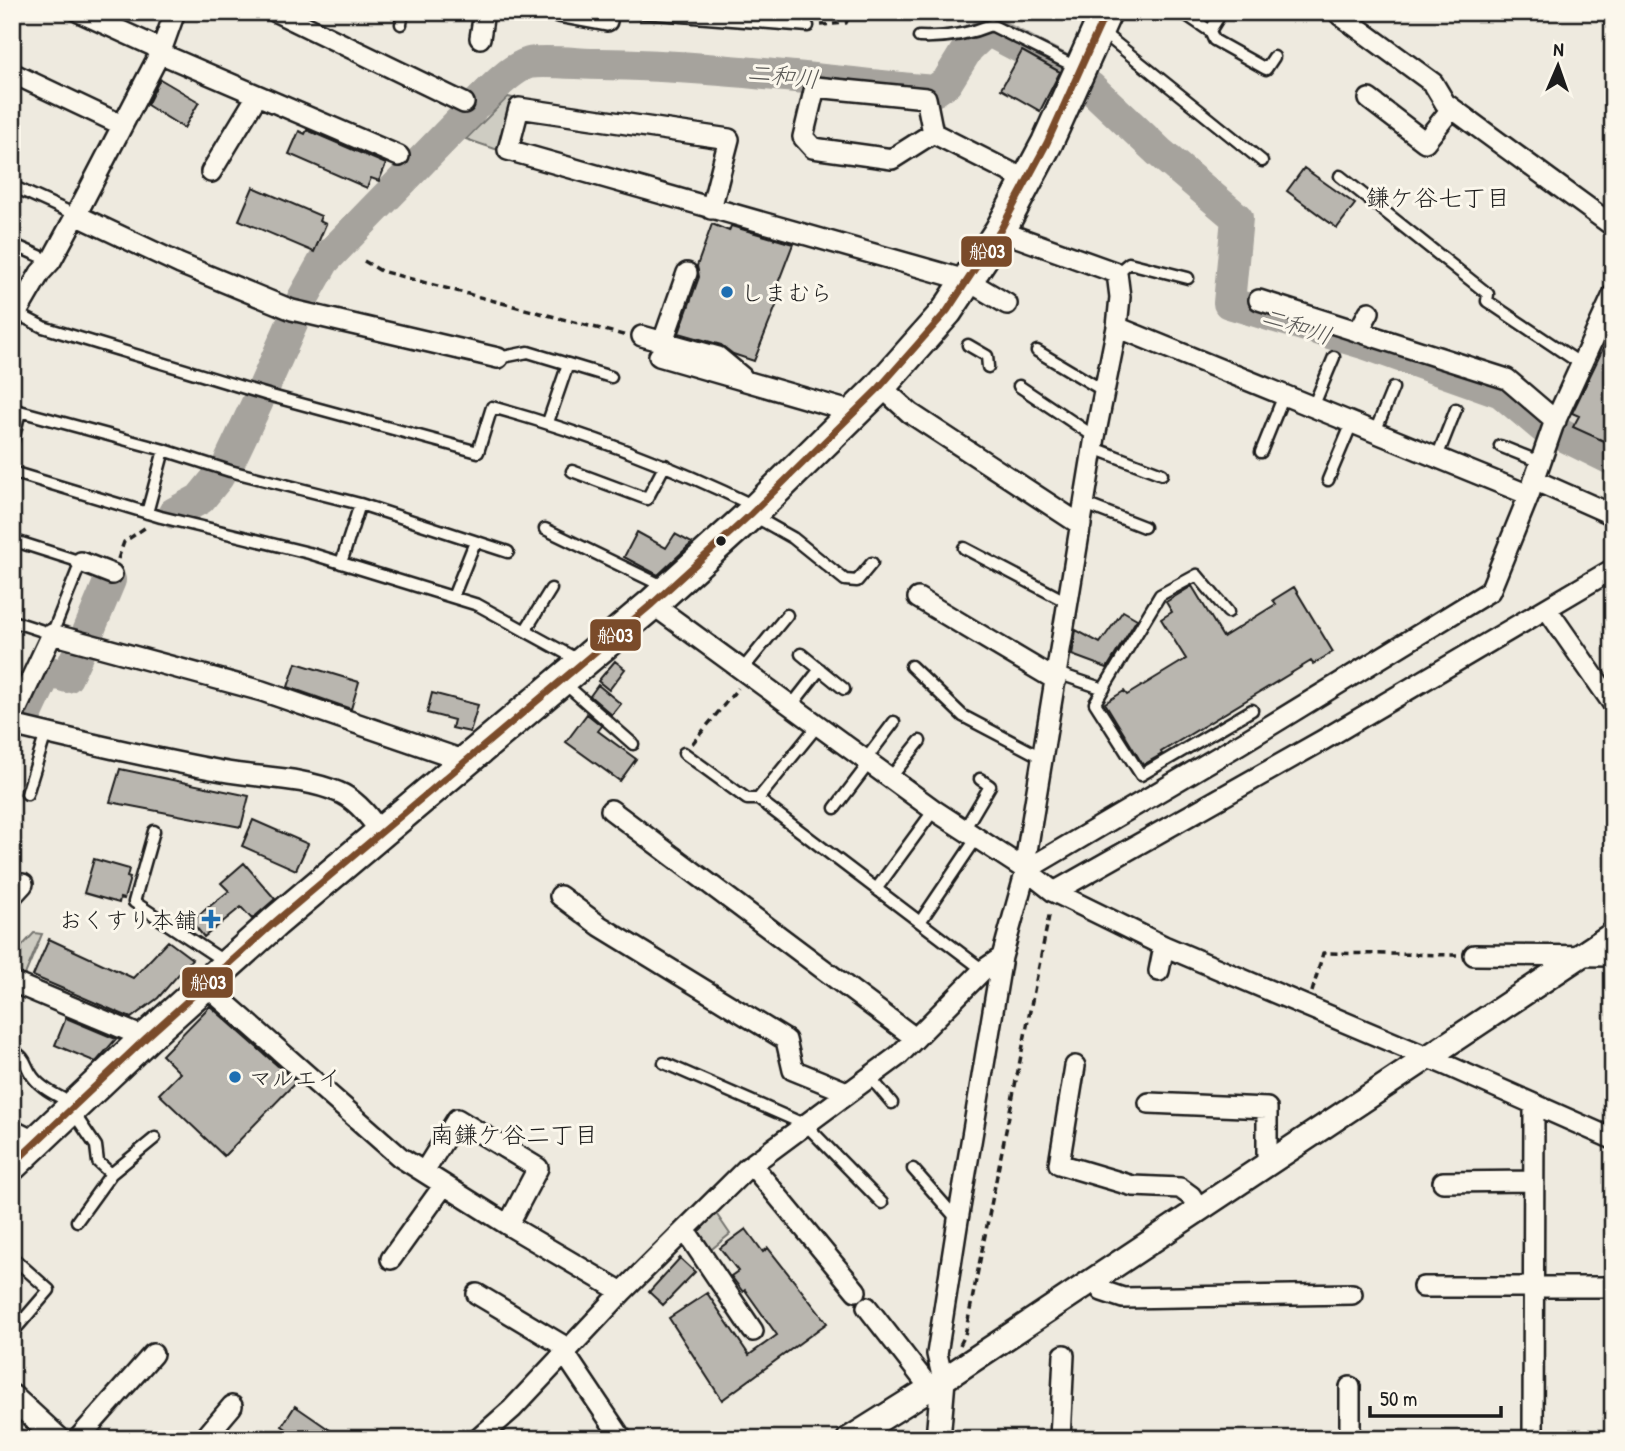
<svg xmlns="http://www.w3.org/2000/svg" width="1625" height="1451" font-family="'Patrick Hand','Klee One',sans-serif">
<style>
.built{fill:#dedad1}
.green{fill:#ceccc2;stroke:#75746f;stroke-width:2}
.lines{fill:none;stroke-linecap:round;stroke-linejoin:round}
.river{stroke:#a6a39d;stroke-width:32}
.building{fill:#b9b6af;stroke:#1c1c1c;stroke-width:2}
.service-casing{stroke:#1c1c1c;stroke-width:15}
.minor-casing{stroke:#1c1c1c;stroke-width:24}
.tertiary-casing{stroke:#1c1c1c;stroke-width:28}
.primary-casing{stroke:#1c1c1c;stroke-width:35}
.path{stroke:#1c1c1c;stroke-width:3.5;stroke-dasharray:7 5;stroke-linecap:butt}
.service{stroke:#fbf7ec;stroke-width:10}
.minor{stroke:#fbf7ec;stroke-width:19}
.tertiary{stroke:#fbf7ec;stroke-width:23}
.primary{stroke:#fbf7ec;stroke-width:30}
.bus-1-casing{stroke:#fbf7ec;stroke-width:12}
.bus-1{stroke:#7a4b2a;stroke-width:7}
.poi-dot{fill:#1f6fb2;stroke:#fbf7ec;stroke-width:2.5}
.bus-dot{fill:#1c1c1c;stroke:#fbf7ec;stroke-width:2.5}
.labels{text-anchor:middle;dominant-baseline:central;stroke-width:6;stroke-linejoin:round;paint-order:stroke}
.poi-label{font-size:23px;fill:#1c1c1c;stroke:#fbf7ec;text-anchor:start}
.water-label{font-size:24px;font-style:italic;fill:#5a5956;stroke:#fbf7ec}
.neighbourhood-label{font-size:24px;fill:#1c1c1c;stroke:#fbf7ec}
.line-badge{stroke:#fbf7ec;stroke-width:2.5}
.badge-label{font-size:19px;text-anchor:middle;font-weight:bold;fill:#fff}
</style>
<rect width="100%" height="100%" fill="#eeeadf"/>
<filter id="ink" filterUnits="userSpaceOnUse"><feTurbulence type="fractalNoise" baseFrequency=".0143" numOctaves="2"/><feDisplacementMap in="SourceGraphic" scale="14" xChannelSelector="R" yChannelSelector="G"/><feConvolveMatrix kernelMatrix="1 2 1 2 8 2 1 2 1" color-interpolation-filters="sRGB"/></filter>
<g filter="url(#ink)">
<path class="built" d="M1613 307V454L1561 428Z"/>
<path class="green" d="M508 97 517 99 505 140 501 139 498 150 466 139Z
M34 933 42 934 22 982 12 977V957Z
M713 1209 730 1234 707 1253C691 1232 699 1228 713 1209Z"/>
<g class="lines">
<path class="river" d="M1090 87 1159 152 1237 218 1229 303 1366 344 1501 392 1544 428
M479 102C492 89 512 68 529 63 542 60 583 64 599 64 711 65 822 81 934 91L947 82 968 48 984 33H993L1064 70
M302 300 324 261 471 110
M264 387 295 317
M1560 434 1613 460
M230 460 258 401
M174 513 200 499 218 477
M87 635 110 580
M24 720 47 671 67 677 80 649"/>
</g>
<path class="building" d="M1022 51 1060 72 1040 111 1001 89Z
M160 79 199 102 184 128 147 105Z
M307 130 386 164 379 181 371 178 367 188 289 154 299 131 305 134Z
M1304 168 1355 204 1337 228 1287 191Z
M253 187 321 216 319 221 326 224 314 252 239 220Z
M712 224 729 231 731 226 793 244 775 291 780 296 754 361 733 354 721 345 679 333 699 277 697 266Z
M1613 328V427L1606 442 1573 427 1579 416 1572 413Z
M637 532 666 548 675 534 692 543 658 575 624 557Z
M1192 586 1223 637 1276 604 1273 600 1294 587 1333 652 1313 664 1311 661 1161 752 1162 754 1143 765 1105 703 1124 691 1127 695 1186 659 1161 619 1172 612 1166 602Z
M1123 611 1137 619 1107 668 1072 655 1076 630 1100 643Z
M615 661 625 669 609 690 598 681Z
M296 663 359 682 351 709 288 687Z
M598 685 621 704 612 715 590 696Z
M432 693 478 705 470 732 452 728 454 720 427 713Z
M587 714 602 726 598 731 636 759 620 781 566 742Z
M120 769 249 796 241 827 110 802Z
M253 820 308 844 296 870 242 846Z
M94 859 129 869 127 877 130 878 124 899 120 898 119 903 84 893Z
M244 863 275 899 252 919 241 907 204 937 191 921 229 891 221 883Z
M49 939 133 978 168 941 192 959 158 998 131 1018 33 976Z
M210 1006 296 1082 224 1156 159 1094 180 1073 162 1055Z
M66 1018 116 1039 96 1062 55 1045Z
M746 1229 763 1252 768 1248 827 1323 722 1400 669 1318 707 1293 749 1355 777 1335 745 1290 743 1292 731 1276 738 1271 720 1248Z
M680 1258 695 1272 663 1305 649 1292Z
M295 1406 343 1439H301L282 1426Z"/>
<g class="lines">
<g class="service-casing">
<path id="service" d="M631 12 808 26
M1182 12 1210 31 1214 40 1266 69 1274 57
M401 24 403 12
M1210 31 1218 18
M1102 32 1262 161
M919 37C945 38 967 35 991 25L1078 68
M1340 176 1488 294 1487 301 1581 364
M12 186 76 215
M12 244 51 261
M1117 273 1129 263 1188 278
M16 313 43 327 268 395 478 452 492 407C582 432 670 465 754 506
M968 345 987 356 988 367
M1037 351 1104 391
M498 358 528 352 568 364 548 422
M568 364 611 377
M1019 386 1095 437
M1313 407 1334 357
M12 409 164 450 230 471 360 504 508 552
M1375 432 1393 388
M12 445 20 411
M1500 446 1540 462
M1094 448 1162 474
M1261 452 1284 395
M1437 457 1456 409
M572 471 647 499 665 465
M12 472 161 517 309 553 478 605 580 661
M1328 480 1352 423
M1085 504 1144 527
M147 513 164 450
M754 516 793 538 845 580 857 581 872 563
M545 529 665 587
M12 540 81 562 52 634 12 621
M964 548 1067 602
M341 563 360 504
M453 597 475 542
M1228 612 1197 575 1160 595 1095 703 1141 775 1252 710
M525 631 551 589
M801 654 844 689
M911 666 963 716 1043 758
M742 670 787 615
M1057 673 1104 689
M563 682 633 744
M791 706 820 669
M684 753 747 799H758L818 725
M866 759 894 722
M891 777 920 741
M27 794 46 733
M758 799 983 970
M835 808 870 762
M964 830 990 786 980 779
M154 831 134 902 225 962
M877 888 934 810
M920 922 976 839
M12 1050C29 1060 23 1064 33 1077 42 1089 58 1096 71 1103
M664 1063 806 1125 882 1203
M869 1076 892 1103
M73 1112 96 1146 98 1162 111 1174
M12 1125 36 1137
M913 1169 957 1219
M77 1221 111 1174 155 1138
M12 1257 49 1290 12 1333"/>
</g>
<g class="minor-casing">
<path id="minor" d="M79 12 156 47 164 55 399 156
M276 12 464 103
M558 12 607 21 608 12
M1339 12 1340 15 1433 83 1445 103 1613 226
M480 38 484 12
M12 73 122 125
M1369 99 1425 142 1452 108
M933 133 892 159 813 148 803 137 815 87 926 98 933 133 1028 181
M211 172 257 96
M711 209 729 139 519 108 508 150 955 277 975 285 1007 304
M76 215 180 264 292 310 498 358
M1259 300 1507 379 1556 421
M12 321 40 273 51 261 76 215 161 51 175 12
M1117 327 1529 495
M1358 332 1369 312
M642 336 718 357 742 377
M663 341 687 273
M659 356 853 412
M878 389 888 393 910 413 1081 525
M1534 480 1613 515
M81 562 112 574
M918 598 1056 680
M652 604 934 810 1026 870 1054 892 1164 946 1446 1065 1613 1139
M1547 609 1613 704
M12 719 52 634 262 691 466 761
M12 725C82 742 151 758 222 771 260 778 302 777 338 792 356 799 370 817 380 832
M611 810 915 1038
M1026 870 1240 744 1490 591 1529 495 1553 426 1613 295
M1054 892 1323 740 1613 569
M12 896 23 884
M560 896 600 926 786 1040 793 1070 847 1092
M1474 955 1613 956
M1159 971 1164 946
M12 982 146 1038
M205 985 400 1157 508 1225 622 1292
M1075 1066 1059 1164 1133 1186 1180 1188 1191 1196 1199 1209
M1149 1103 1267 1108V1163
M752 1165 856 1291
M424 1172 457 1119 538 1168 508 1225
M1443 1182 1533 1181
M685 1230 753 1331
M391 1259 444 1185
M1099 1275 1102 1291 1123 1298 1352 1294
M1423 1287H1613
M477 1294 569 1349
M867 1307 930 1388
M565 1354 622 1439
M943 1380 937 1354 958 1220 1002 957 1026 870 1027 851 1095 437 1117 327 1120 297 1117 273 1000 231
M1350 1387V1439
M78 1439 153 1354
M204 1439 232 1406
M478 1439 512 1409 622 1292 747 1168 898 1056 983 970 1002 957
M1060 1439 1064 1355
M1533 1439 1534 1104"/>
</g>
<g class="tertiary-casing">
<path id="tertiary" d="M12 1397 58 1439
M849 1439 943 1380 1613 934
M938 1439 943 1380"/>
</g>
<g class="primary-casing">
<path id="primary" d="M12 1165 146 1038 275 922 652 604 751 514 878 389 947 311 1000 231 1047 143 1106 12"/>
</g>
<path class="path" d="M821 25 846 23 851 12
M364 261 381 271 627 336
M118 559 124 542 146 527
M692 744 738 688
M1312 992 1323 953 1457 955
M960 1345 965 1335 1050 911"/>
<use href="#service" class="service"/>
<use href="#minor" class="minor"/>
<use href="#tertiary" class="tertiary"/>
<use href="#primary" class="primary"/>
<g class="bus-1-casing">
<path id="bus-1" d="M12 1165 146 1038 275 922 652 604 751 514 878 389 947 311 1000 231 1047 143 1106 12"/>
</g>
<use href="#bus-1" class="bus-1"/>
</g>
</g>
<g class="poi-dot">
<circle cx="727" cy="292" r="7"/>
<path d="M207.5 908.5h7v7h7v7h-7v7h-7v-7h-7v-7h7z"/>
<circle cx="235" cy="1077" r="7"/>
</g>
<circle class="bus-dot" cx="721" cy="541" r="6"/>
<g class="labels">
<g class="poi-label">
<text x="741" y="292">しまむら</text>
<text x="197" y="919" text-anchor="end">おくすり本舗</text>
<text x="249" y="1077">マルエイ</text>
</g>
<g class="water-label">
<text transform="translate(783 75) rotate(6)">二和川</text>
<text transform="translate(1297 325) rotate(18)">二和川</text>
</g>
<g class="neighbourhood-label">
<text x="1438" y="197">鎌ケ谷七丁目</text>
<text x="514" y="1134">南鎌ケ谷二丁目</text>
</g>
</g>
<g class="line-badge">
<rect x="960" y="235" width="53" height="33" rx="7" fill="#7a4b2a"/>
<rect x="589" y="618" width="53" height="34" rx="7" fill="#7a4b2a"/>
<rect x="181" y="966" width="53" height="33" rx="7" fill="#7a4b2a"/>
</g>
<g class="badge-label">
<text x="987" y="258">船03</text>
<text x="615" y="642">船03</text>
<text x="208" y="989">船03</text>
</g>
<rect width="1625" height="1451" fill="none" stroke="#fbf7ec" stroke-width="42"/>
<rect x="21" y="21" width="1583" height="1409" fill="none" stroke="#1c1c1c" stroke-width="2.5" filter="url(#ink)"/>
<g transform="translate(1558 66) rotate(2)" stroke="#fbf7ec" stroke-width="5" paint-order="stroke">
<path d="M0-5L12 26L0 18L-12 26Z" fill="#1c1c1c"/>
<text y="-10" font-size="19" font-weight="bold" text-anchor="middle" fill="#1c1c1c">N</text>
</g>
<path d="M1370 1406v10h131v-10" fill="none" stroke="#1c1c1c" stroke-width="3.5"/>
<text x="1380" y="1406" font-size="21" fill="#1c1c1c" stroke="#fbf7ec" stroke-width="5" paint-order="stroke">50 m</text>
</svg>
